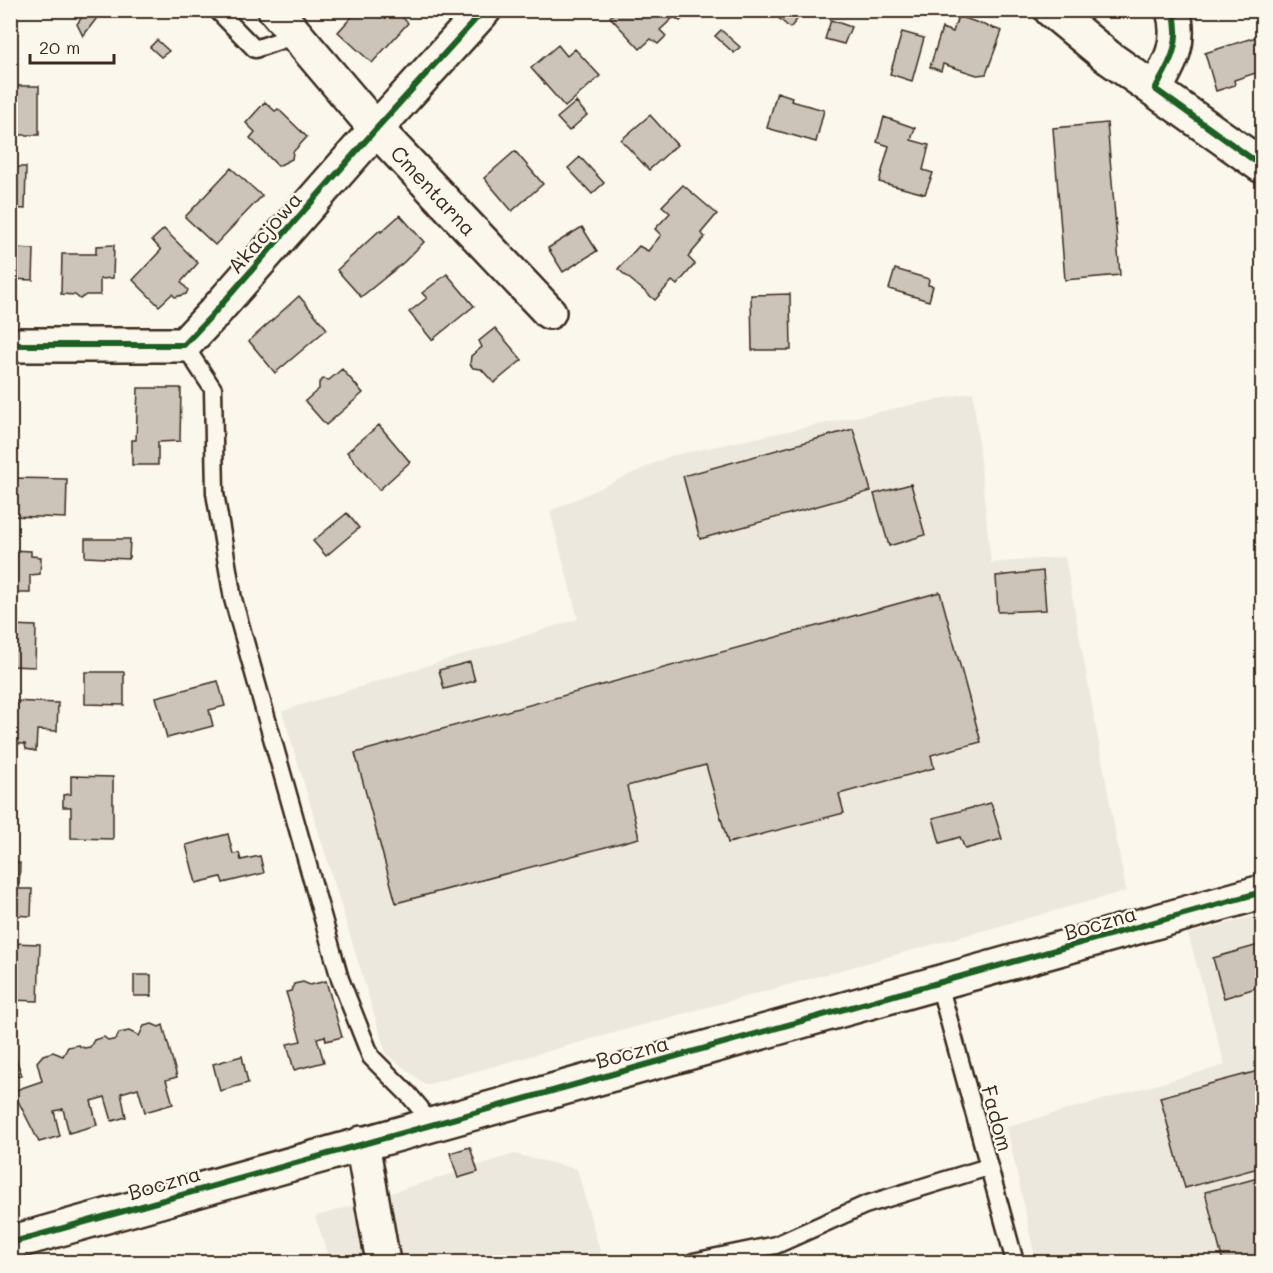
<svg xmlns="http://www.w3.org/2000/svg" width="1273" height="1273" font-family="Mali,sans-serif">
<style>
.built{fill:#ede8dd}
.building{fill:#ccc4b9;stroke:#3b2a1e;stroke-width:1.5}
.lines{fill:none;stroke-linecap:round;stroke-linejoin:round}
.service-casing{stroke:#3b2a1e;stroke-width:21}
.minor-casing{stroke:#3b2a1e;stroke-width:38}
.service{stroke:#fbf7ec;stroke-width:16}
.minor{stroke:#fbf7ec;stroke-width:33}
.cycleway-casing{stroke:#fbf7ec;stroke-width:10}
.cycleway{stroke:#1b5e20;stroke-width:6}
.labels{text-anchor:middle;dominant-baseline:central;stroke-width:5;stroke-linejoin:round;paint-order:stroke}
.street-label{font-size:21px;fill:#3b2a1e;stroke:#fbf7ec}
</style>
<rect width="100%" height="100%" fill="#fbf7ec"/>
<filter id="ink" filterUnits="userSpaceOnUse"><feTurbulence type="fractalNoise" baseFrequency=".0167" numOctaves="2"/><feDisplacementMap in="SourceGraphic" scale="12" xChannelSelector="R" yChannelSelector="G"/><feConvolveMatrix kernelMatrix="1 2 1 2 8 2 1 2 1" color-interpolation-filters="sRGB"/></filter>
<g filter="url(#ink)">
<path class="built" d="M973 392 991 563 1065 557 1126 891 426 1085 386 1054 282 711 578 619 550 511 670 456Z
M1262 914V1262H1036L1007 1127 1225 1065 1188 934Z
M514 1154 577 1169 603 1262H331L315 1217Z"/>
<path class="building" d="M87 10H103L83 36 77 24Z
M358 10H395L408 23 372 63 338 32Z
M617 10H692L680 21 674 17 660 30 666 36 658 44 651 39 640 49 610 17Z
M779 10H805L790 28 775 15Z
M958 16 1002 31 986 74 977 75 943 64 941 71 930 67 942 28 953 32Z
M831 20 851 27 844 44 825 39Z
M721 30 740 47 734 53 715 36Z
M902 32 924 38 912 81 890 74Z
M1262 35V71L1234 80 1235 85 1216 91 1205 53Z
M157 40 169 51 161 57 150 47Z
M558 45 567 56 575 49 600 76 565 107 531 68Z
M10 86H39V135H10Z
M777 92 792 97 791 101 824 110 816 142 767 128Z
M265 102 275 111 278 109 307 137 293 152 292 159 278 166 250 138 255 132 246 123Z
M576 102 587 115 569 131 557 118Z
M650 115 677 145 649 170 621 140Z
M884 117 915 128 911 140 929 145 923 170 933 173 925 194 879 182 889 146 877 142Z
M1107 123 1120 275 1065 280 1053 128Z
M515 151 543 184 512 211 484 178Z
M580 157 604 183 592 194 568 168Z
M10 167H26L25 209 10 208Z
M231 168 262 196 215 245 185 217Z
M683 185 717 214 701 233 705 237 688 257 695 264 677 285 672 281 655 300 618 269 639 246 648 251 661 235 655 229 670 213 662 206Z
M400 215 424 242 403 263 361 297 337 270 380 230 381 232Z
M582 227 597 251 563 272 548 248Z
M164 229 198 263 181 282 188 290 186 294 175 297 172 294 159 306 133 280 161 250 152 240Z
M10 239H16V248L34 249 33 280 10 279Z
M114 245 113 278 100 279V295H86L80 299 75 295 61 294 62 254H96V246Z
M895 269 929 279 928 285 933 286 929 301 889 289Z
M447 274 474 306 432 340 409 312 427 298 422 293Z
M790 294 791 350H752L751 295Z
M299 296 327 329 275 373 249 341Z
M495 328 522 360 494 383 481 369 473 368 470 364 471 356 482 347 479 341Z
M342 369 363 393 326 425 305 401 319 389V383L323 379 329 380Z
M138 388H181L180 441 158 442V465H132V440H136Z
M379 425 410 462 379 490 347 452Z
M853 429 871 491 700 539 683 476Z
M10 478 67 479 66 518 10 516Z
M911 484 925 535 889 546 874 494Z
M347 513 359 528 326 556 313 541Z
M85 539H130L129 559 85 557Z
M10 550 31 551V556L41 557 40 574 30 575V593H10Z
M1043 571 1046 610 998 612 996 576Z
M940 592 981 742 931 755 934 768 839 794 844 813 728 843 706 765 627 786 639 838 396 903 355 753Z
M10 625 36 626 35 667 10 666Z
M470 662 475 681 444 689 439 670Z
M85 672H124V705L85 704Z
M218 681 225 706 209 710 213 726 167 738 156 697Z
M10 701 58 703 57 731 37 730 36 751 26 749 25 744 10 743Z
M71 776 113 777V839L71 838V807H63V795L71 794Z
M991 803 1002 839 965 849 960 837 940 843 933 818Z
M228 834 233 854 239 853 241 860 260 856 264 873 223 883 221 877 196 883 186 845Z
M10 863H20L19 889H32L31 916 10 915Z
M10 943 40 944 38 1001 10 1000Z
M1262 944V986L1224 998 1213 958Z
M134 975H151V996H134Z
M326 981 342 1037 326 1041 325 1036 317 1038 324 1062 294 1070 287 1044 301 1041 286 992 291 991 294 984 303 982 310 985Z
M152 1024 159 1027 163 1025 177 1077 166 1080 173 1104 145 1112 138 1088 121 1093 126 1117 112 1121 105 1097 91 1101 97 1125 69 1133 63 1109 54 1111 60 1136 39 1142 13 1091 42 1081 37 1062 43 1055 53 1052 63 1056 68 1047 78 1045 84 1048 90 1047 94 1040 104 1037 109 1041 116 1039 119 1033 129 1031 139 1036 144 1026Z
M14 1054 22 1075 10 1079V1056Z
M242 1056 248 1083 220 1091 213 1064Z
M1262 1070V1167L1185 1188 1160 1097Z
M470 1147 478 1172 458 1178 450 1153Z
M1262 1177V1262H1223L1205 1192Z"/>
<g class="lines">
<g class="service-casing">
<path id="service" d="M217 10 255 49 296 35
M184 345 213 389 215 493 233 599 340 979 371 1057 409 1095 420 1108 427 1125
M939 984 1015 1262
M693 1262 776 1245 865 1205 988 1167"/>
</g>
<g class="minor-casing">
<path id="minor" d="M275 10 376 129 549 312
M1051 10 1108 57 1262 166
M1155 89C1171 62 1182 42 1173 10
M10 345H184L214 313 376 129 484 10
M362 1143 383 1262
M10 1243C427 1122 846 1012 1262 892"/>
</g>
<use href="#service" class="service"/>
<use href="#minor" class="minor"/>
<g class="cycleway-casing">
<path id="cycleway" d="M1173 10C1182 42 1171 62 1155 89L1262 166
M10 345H184L214 313 376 129 484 10
M10 1243C427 1122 846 1012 1262 892"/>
</g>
<use href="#cycleway" class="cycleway"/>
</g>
</g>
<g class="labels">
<g class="street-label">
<text transform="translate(434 190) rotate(47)">Cmentarna</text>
<text transform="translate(264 232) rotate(-49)">Akacjowa</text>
<text transform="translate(1100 922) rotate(-16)">Boczna</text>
<text transform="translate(632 1051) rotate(-15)">Boczna</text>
<text transform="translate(998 1118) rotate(75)">Fadom</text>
<text transform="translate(164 1182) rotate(-16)">Boczna</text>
</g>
</g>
<rect width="1273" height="1273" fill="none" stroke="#fbf7ec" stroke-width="36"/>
<rect x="18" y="18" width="1237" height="1237" fill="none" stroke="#3b2a1e" stroke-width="2" filter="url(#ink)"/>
<path d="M30 54v9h84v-9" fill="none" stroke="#3b2a1e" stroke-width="3"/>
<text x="39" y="54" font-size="18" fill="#3b2a1e" stroke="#fbf7ec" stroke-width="4.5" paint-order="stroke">20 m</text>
</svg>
